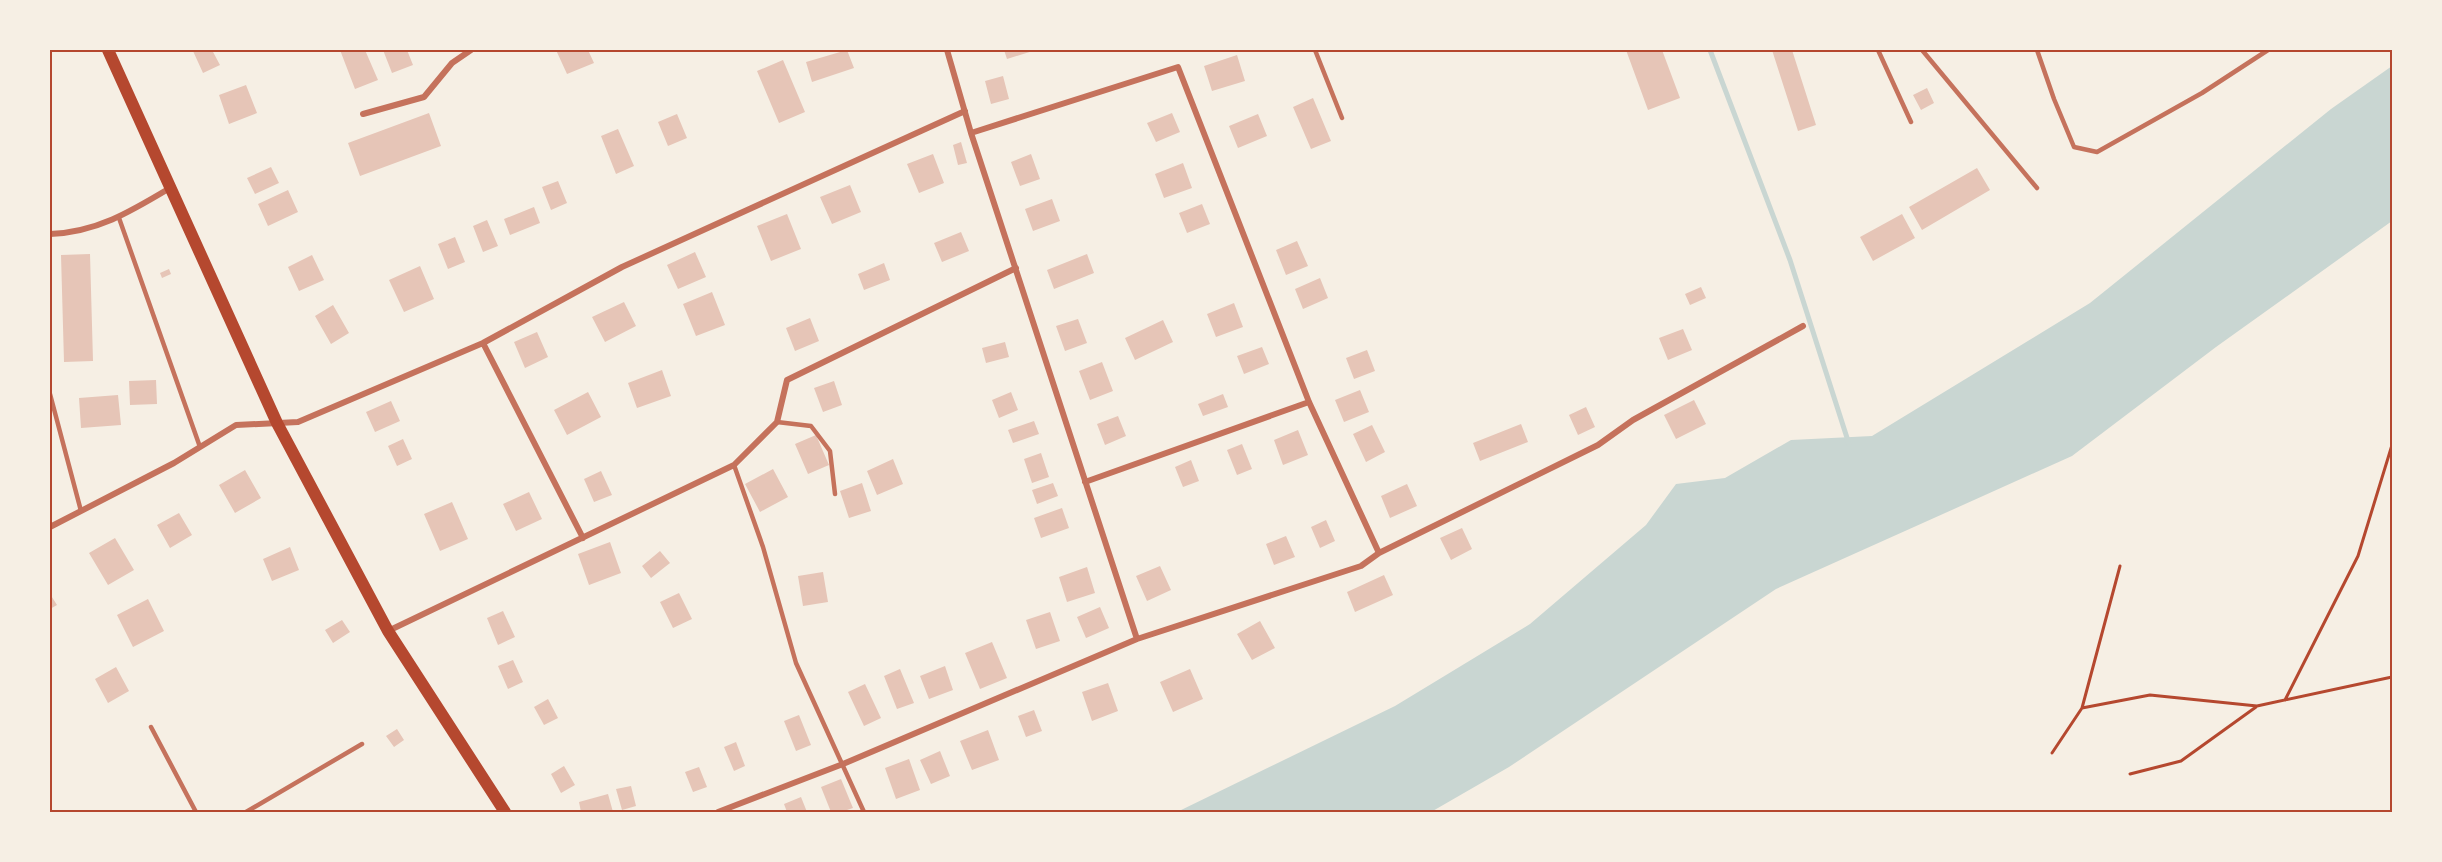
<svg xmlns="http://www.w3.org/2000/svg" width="2442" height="862" font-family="Overpass,sans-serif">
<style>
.water{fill:#c9d6d2}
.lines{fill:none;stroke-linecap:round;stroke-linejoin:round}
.stream{stroke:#c9d6d2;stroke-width:5}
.building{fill:#e6c5b7}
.path{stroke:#b5482f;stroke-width:3}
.service{stroke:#c5725c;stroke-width:4.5}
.minor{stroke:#c5725c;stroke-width:6}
.secondary{stroke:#b5482f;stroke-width:12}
.neatline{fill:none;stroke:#b5482f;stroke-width:2}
</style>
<rect width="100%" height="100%" fill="#f6efe4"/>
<path class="water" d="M2392 66V221L2216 347 2072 456 1776 589 1509 767 1431 812H1177L1395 706 1530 624 1646 525 1676 484 1725 478 1791 440 1872 436 2090 303 2331 109Z"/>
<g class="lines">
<path class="stream" d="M1710 50 1790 260 1849 444"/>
</g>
<path class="building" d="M196 50H212L220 65 203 73 193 51Z
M340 50H365L378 80 355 89Z
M383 50H407L413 65 392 73Z
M556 50H588L594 63 567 74Z
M847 50 854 68 812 82 806 62Z
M1004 50H1036L1007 59Z
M1626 50H1662L1680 98 1648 110Z
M1772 50H1792L1816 125 1798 131Z
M1237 55 1245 81 1212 91 1204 66Z
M783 60 805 112 779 123 757 71Z
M1003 76 1009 99 991 104 985 81Z
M246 85 257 113 229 124 219 95Z
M1927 88 1934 103 1921 110 1913 95Z
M1313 98 1331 141 1311 149 1293 107Z
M429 113 441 146 360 176 348 143Z
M1172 113 1180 132 1156 142 1147 123Z
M677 114 687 138 668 146 658 122Z
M1258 114 1267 136 1238 148 1229 126Z
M618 129 634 166 616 174 601 136Z
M961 142 967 163 958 165 953 145Z
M933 154 944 183 919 193 907 164Z
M1031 154 1040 179 1020 186 1011 162Z
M1183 163 1192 188 1164 198 1155 174Z
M271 167 279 183 255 194 247 178Z
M1977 168 1990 190 1922 230 1909 207Z
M558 181 567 203 551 210 542 187Z
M850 185 861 212 832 224 820 197Z
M288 190 298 212 268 226 258 204Z
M1052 199 1060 221 1033 231 1025 209Z
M1202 204 1210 224 1187 233 1179 213Z
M534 207 540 223 510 235 504 219Z
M787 214 801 249 771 261 757 226Z
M1902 214 1915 238 1873 261 1860 237Z
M487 220 498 246 483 252 473 226Z
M961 232 969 251 942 262 934 243Z
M455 237 465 262 448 269 438 244Z
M1297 241 1308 266 1286 275 1276 250Z
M695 252 706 277 678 289 667 265Z
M90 254 93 361 64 362 61 255Z
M1087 254 1094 273 1054 289 1047 270Z
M312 255 324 280 299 291 288 267Z
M884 263 890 280 864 290 858 274Z
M420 266 434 299 404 312 389 280Z
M169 269 171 274 162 278 160 273Z
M1320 278 1328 298 1303 309 1295 289Z
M1701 287 1706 298 1690 305 1685 294Z
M712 292 725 325 696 336 683 304Z
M624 302 636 326 605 342 592 317Z
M1234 303 1243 327 1216 337 1207 314Z
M333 305 349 333 331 344 315 316Z
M810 318 819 341 795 351 786 328Z
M1078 319 1087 343 1065 351 1056 326Z
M1163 320 1173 342 1135 360 1125 338Z
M1683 329 1692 350 1668 360 1659 338Z
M537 332 548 357 525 368 514 342Z
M1005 342 1009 357 986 363 982 348Z
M1262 347 1269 364 1244 374 1237 356Z
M1367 350 1375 371 1354 379 1346 358Z
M1102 362 1113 391 1090 400 1079 371Z
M662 370 671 396 637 408 628 383Z
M156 380 157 404 130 405 129 381Z
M834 381 842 405 823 412 814 388Z
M1360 390 1369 412 1344 422 1335 400Z
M588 392 601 417 567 435 554 410Z
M1011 392 1018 410 999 418 992 400Z
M1223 394 1228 407 1203 416 1198 404Z
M118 395 121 425 81 428 79 398Z
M1694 400 1706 424 1676 439 1664 415Z
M391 401 400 421 375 432 366 412Z
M1586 407 1595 427 1578 435 1569 415Z
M1118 416 1126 436 1105 445 1097 424Z
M1034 421 1039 434 1013 443 1008 430Z
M1521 424 1528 442 1480 461 1473 443Z
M1372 425 1385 452 1366 462 1353 434Z
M1298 430 1308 455 1283 465 1274 440Z
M816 435 829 465 808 474 795 444Z
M403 439 412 459 397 466 388 446Z
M1242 444 1252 469 1237 475 1227 450Z
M1041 453 1049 477 1032 483 1024 459Z
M893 459 903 484 877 495 867 471Z
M1191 460 1199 481 1183 487 1175 467Z
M773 469 788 497 760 512 745 484Z
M245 470 261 498 235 513 219 485Z
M601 471 612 495 594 502 584 479Z
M862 483 871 511 849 518 840 491Z
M1053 483 1058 496 1037 504 1032 490Z
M1407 484 1417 506 1390 518 1381 496Z
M529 492 542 519 516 531 503 504Z
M452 502 468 539 440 551 424 514Z
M1062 508 1069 528 1041 538 1034 518Z
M179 513 192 535 170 548 157 525Z
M1326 520 1335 541 1320 548 1311 527Z
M1462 528 1472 549 1451 560 1440 538Z
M1286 536 1295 557 1274 565 1266 544Z
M115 538 134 570 108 585 89 553Z
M610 542 621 573 589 585 578 554Z
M290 547 299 570 272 581 263 559Z
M660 551 670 563 651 578 642 566Z
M1160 566 1171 590 1147 601 1136 576Z
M1087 567 1095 593 1067 602 1059 577Z
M823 572 828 602 803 606 798 576Z
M1384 575 1393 595 1355 612 1347 592Z
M679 593 692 619 673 628 660 602Z
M50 594 57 605 50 609Z
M148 599 164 631 133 647 117 615Z
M1100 607 1109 628 1086 638 1077 617Z
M503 611 515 637 498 645 487 618Z
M1050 612 1060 641 1036 649 1026 620Z
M342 620 350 632 333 643 325 630Z
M1260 621 1275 648 1252 660 1237 634Z
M992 642 1007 678 980 689 965 653Z
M513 660 523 682 508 689 498 666Z
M945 666 953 690 929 699 920 676Z
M116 667 129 691 108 703 95 679Z
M900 669 914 703 897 709 884 676Z
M1190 669 1203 699 1173 712 1160 682Z
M1108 683 1118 711 1092 721 1082 692Z
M865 684 881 718 864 726 848 692Z
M548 699 558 718 544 725 534 707Z
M1034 710 1042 731 1026 737 1018 716Z
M799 715 811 745 796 751 784 721Z
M397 729 404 740 394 747 386 736Z
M988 730 999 760 972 770 960 741Z
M736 742 745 766 734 771 724 747Z
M940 751 950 776 931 784 920 760Z
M909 759 920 790 896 799 885 768Z
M564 766 575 785 561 793 551 774Z
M699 767 707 787 693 792 685 772Z
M841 779 853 808 841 812H831L821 787Z
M631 786 636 806 622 810 616 789Z
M608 794 613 812H581L579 802Z
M801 797 807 812H787L784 804Z"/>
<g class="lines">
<path class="path" d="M2285 700 2358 556 2392 445
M2082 708 2120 566
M2052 753 2082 708 2150 695 2257 706 2392 677
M2130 774 2181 761 2256 707"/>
<path class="service" d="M1315 50 1342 118
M1878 50 1911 122
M1922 50 2037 188
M2037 50 2054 99 2074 147 2097 152 2202 93 2268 50
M119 218 200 447
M50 394 81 511
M777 422 811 426 830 451 835 494
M734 465 763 547 796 663 864 812
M151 727 196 812
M246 812 362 744"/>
<path class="minor" d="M947 50 971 133 1137 639
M363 114 424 97 452 63 471 50
M971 133 1178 67 1309 402 1379 553
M50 234C97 232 130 212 170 188
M483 343 583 538
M1085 482 1309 402
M50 527 174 463 236 425 298 422 483 343 622 267 965 111
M388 631 734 465 777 422 787 380 1016 268
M718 812 843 764 1137 639 1361 566 1379 553 1598 445 1633 420 1803 326"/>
<path class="secondary" d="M108 50 277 423 388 631 505 812"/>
</g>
<rect width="2442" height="862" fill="none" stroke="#f6efe4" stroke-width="102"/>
<rect x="51" y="51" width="2340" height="760" class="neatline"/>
</svg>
